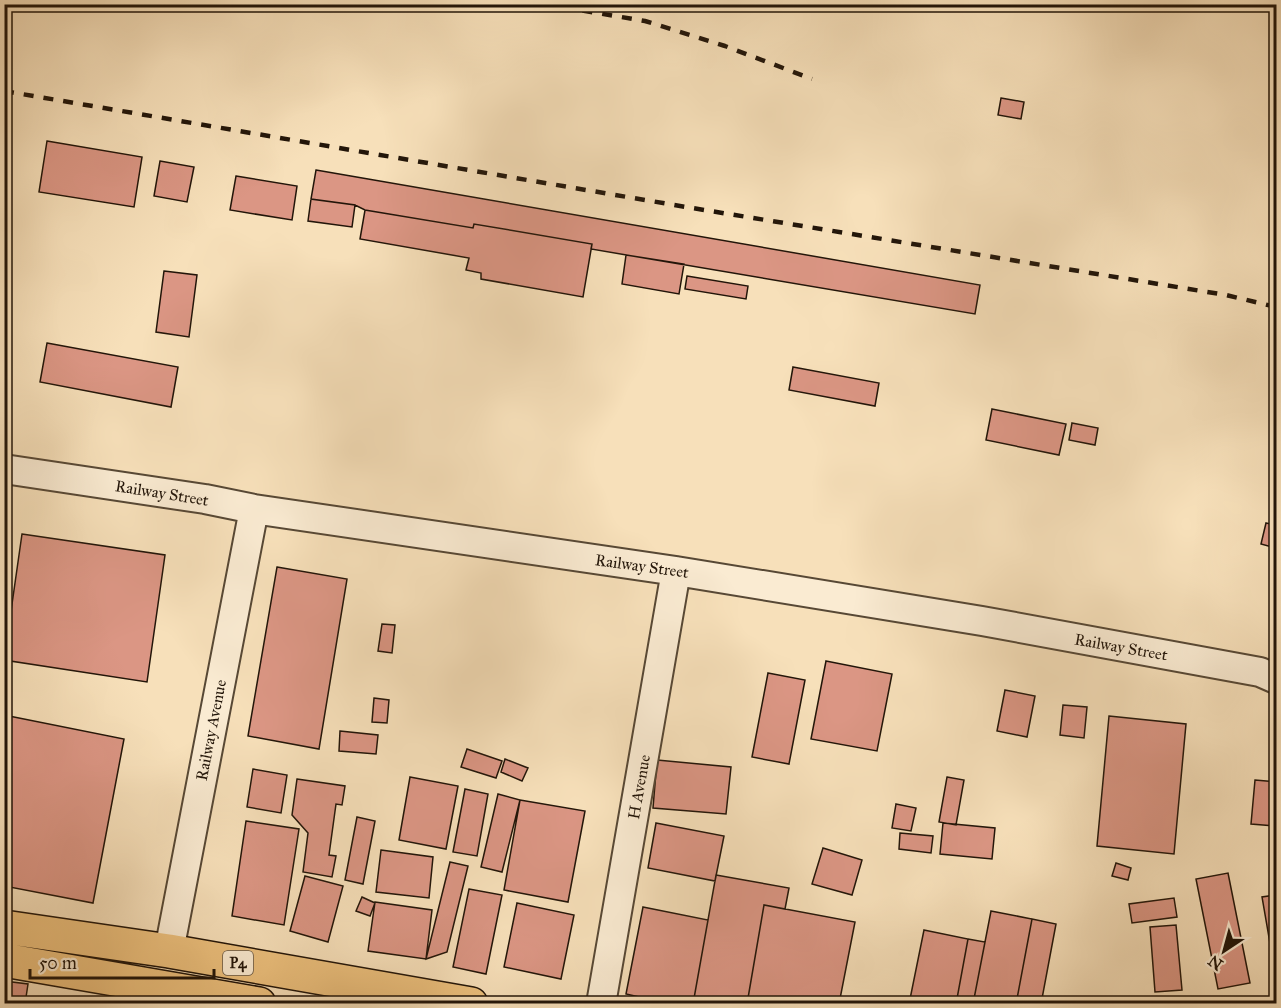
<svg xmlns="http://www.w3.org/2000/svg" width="1281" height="1008" font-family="'IM FELL Great Primer',serif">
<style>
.building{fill:#db9684;stroke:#221509;stroke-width:1.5}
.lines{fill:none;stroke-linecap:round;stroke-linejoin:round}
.minor-casing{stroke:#574835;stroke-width:32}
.trunk-casing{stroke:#221509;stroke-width:36}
.minor{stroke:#faebd2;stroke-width:28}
.trunk{stroke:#ecc07d;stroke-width:33}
.rail{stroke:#221509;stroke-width:4.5;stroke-dasharray:10 10;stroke-linecap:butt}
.labels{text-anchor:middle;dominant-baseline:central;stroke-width:4.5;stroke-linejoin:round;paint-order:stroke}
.shield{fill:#faebd2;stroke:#635545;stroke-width:1.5}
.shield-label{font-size:15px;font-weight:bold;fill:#221509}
.street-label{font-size:16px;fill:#221509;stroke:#faebd2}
</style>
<rect width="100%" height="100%" fill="#f7e0ba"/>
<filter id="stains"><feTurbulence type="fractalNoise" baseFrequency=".00333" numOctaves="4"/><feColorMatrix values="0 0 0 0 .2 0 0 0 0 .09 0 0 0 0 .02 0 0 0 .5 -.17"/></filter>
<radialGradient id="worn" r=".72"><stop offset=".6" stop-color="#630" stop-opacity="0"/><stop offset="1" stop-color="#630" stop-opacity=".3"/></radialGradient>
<path class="building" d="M1001 98 1024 102 1021 119 998 115Z
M47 141 142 157 134 207 39 192Z
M160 161 194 167 187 202 154 196Z
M316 170 980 285 975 314 591 249 592 244 474 224 473 228 365 210 355 205 311 199Z
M236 176 297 186 292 220 230 210Z
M311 199 355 205 352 227 308 221Z
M365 210 473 228 474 224 592 244 583 297 481 279V273L466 270 469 258 360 239Z
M626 255 684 264 679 294 622 284Z
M164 271 197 275 189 337 156 332Z
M687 276 748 286 746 299 685 289Z
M47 343 178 367 171 407 40 382Z
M793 367 879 383 875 406 789 390Z
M992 409 1066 424 1059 455 986 440Z
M1072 423 1098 428 1095 445 1069 440Z
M1266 523 1276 525V548L1261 544Z
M22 534 165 555 147 682 4 660Z
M277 567 347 579 319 749 248 736Z
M382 624 395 625 392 653 378 651Z
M826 661 892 674 877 751 811 739Z
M768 673 805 680 789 764 752 757Z
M1005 690 1035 696 1027 737 997 731Z
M374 698 389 700 387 723 372 722Z
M1063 705 1087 707 1084 738 1060 735Z
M4 715 124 739 93 903 4 886Z
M1109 716 1186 724 1174 854 1097 846Z
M340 731 378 735 376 754 339 751Z
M467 749 502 761 496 778 461 767Z
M505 759 528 768 522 781 501 772Z
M657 760 731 767 726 814 653 808Z
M253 769 287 775 281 813 247 807Z
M410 777 458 786 446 849 399 840Z
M947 777 964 780 956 825 939 822Z
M297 779 345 786 342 805 336 804 329 855 336 856 332 877 303 872 308 833 292 815Z
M1255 780 1276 782V826L1251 824Z
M465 789 488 794 477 856 453 852Z
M498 794 520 800 502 872 481 867Z
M520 800 585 811 568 902 504 890Z
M896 804 916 808 911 831 892 828Z
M357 817 375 821 363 884 345 880Z
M246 821 299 829 284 925 232 916Z
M656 823 724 836 715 881 648 868Z
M943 823 995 828 992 859 940 854Z
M900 833 933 836 931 853 899 849Z
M823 848 862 860 852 895 812 884Z
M381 850 433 857 429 898 376 892Z
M450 862 468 866 447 952 426 959Z
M1116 863 1131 868 1128 880 1112 876Z
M1228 873 1250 983 1218 989 1196 879Z
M716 875 789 888 785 909 764 905 747 1004H693Z
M305 876 343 886 328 942 290 931Z
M469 889 502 895 486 974 453 967Z
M1276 895V978L1262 897Z
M362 897 375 903 370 916 356 911Z
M1174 898 1177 917 1132 923 1129 904Z
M375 902 432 910 426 959 368 951Z
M517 903 574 915 561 979 504 967Z
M764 905 855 922 839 1004H747Z
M643 907 708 920 693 1004H670L626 994Z
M991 911 1032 919 1016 1004H973Z
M1032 919 1056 924 1041 1004H1016Z
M1176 925 1182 990 1155 992 1150 927Z
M924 930 968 939 956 1004H909Z
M968 939 985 942 973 1004H956Z
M4 981 28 984 25 1004H4Z"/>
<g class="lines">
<g class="minor-casing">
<path id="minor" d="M4 469 205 499 254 509 676 571 982 621 1260 672 1276 679
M169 951 254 509
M601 1004 676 571"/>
</g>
<g class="trunk-casing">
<path id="trunk" d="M4 927 169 951 471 1004
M4 960 259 1004"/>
</g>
<use href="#minor" class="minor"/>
<use href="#trunk" class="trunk"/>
<path class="rail" d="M543 4 645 21 725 46 812 79
M4 91 692 208 1226 295 1276 307"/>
</g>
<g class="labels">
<rect class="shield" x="223" y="951" width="30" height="24" rx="4.5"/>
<g class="shield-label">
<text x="238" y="963">P4</text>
</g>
<g class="street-label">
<text transform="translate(162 493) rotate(9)">Railway Street</text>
<text transform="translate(642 566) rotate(8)">Railway Street</text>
<text transform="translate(1121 647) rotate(10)">Railway Street</text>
<text transform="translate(211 730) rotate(-79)">Railway Avenue</text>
<text transform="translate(639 787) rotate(-80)">H Avenue</text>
</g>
</g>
<rect width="1281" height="1008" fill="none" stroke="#f7e0ba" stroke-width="24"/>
<rect x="6" y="6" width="1269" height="996" fill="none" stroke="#221509" stroke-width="3"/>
<rect x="12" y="12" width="1257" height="984" fill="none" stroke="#221509" stroke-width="1.5"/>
<g transform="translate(1224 951) rotate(216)" stroke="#faebd2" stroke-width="4.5" paint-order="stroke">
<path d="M0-4.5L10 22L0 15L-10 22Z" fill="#221509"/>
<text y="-9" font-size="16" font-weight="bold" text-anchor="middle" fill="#221509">N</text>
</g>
<path d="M30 969v9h184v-9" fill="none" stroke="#221509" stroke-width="3"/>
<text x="39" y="969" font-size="18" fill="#221509" stroke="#faebd2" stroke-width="4.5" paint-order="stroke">50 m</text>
<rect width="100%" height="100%" filter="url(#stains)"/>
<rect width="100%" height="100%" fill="url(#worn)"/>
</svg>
